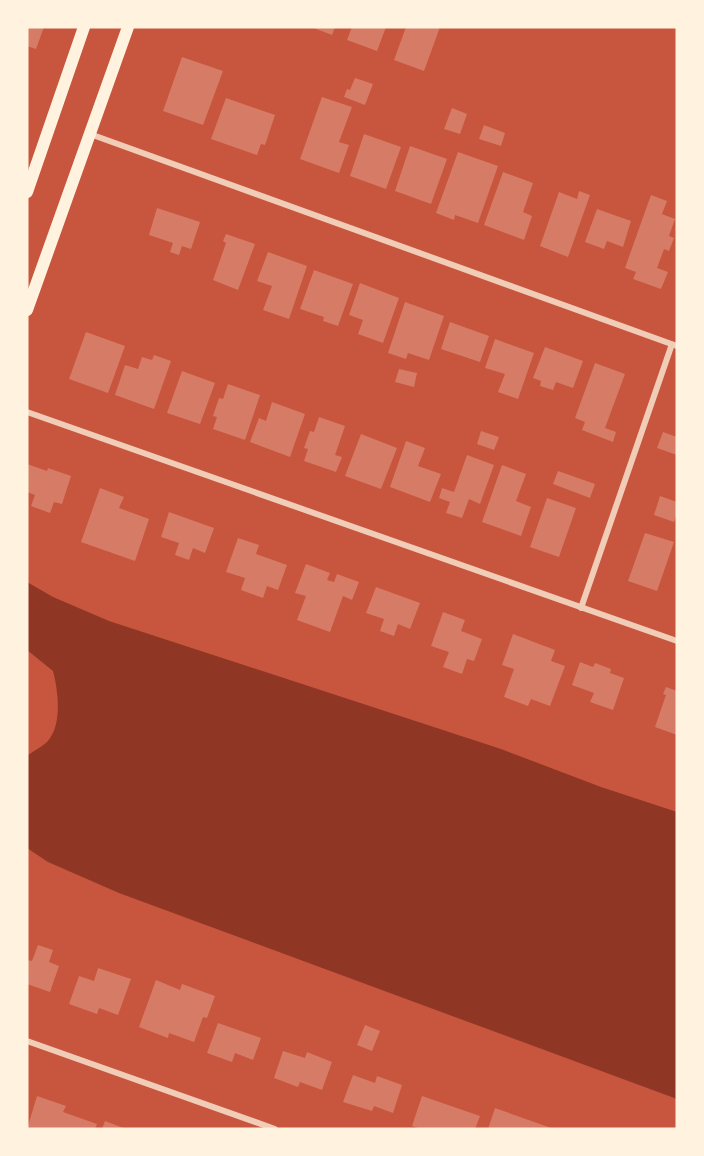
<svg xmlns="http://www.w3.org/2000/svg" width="704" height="1156" font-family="Ubuntu,sans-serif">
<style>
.water{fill:#8f3625}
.building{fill:#d67c66}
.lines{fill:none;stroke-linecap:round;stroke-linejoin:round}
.minor{stroke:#f1ccb7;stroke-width:6}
.secondary{stroke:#fff3e0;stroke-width:12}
</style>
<rect width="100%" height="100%" fill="#c8553d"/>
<path class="water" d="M27 582 53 597 109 621 501 749 601 787 677 812V1099L119 893 48 862 27 848V756C33 751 42 747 47 742 63 725 58 690 53 671L27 650Z"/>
<path class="building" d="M27 27H44L36 49 27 46Z
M311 27H335L332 35Z
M352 27H386L377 51 347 40Z
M406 27H440L424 71 394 60Z
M182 57 223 71 203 125 163 111Z
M355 78 373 84 365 105 344 97 347 89 350 90Z
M322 97 352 107 339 142 349 145 339 173 300 159Z
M226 98 275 115 265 145 261 144 257 155 211 139Z
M452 108 467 114 460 134 444 129Z
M484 125 505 133 501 146 479 139Z
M364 134 401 147 386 189 350 176Z
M410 146 447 159 431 204 395 191Z
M458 152 498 166 478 223 455 215 454 220 436 213Z
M503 172 533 183 523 212 532 216 524 240 484 225Z
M579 191 590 195 568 257 540 246 559 192 577 199Z
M651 195 667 201 662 214 675 219 669 236 674 238 669 251 664 249 657 268 668 272 661 289 633 279 636 272 625 268Z
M157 208 200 222 191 249 182 246 179 255 170 252 173 243 149 235Z
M597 209 631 221 623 247 607 241 604 249 585 242Z
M226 234 255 244 238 290 213 280 226 243 223 241Z
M268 252 307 266 289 319 263 310 272 286 257 281Z
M314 270 353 284 338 326 323 321 324 317 300 309Z
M360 283 399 298 383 343 358 334 363 320 349 315Z
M405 302 444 316 429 360 408 353 406 359 388 353Z
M450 322 489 336 480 362 441 349Z
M86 332 125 346 108 393 69 379Z
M495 339 534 353 518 399 498 392 505 374 485 368Z
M545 347 583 361 573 388 556 382 553 390 540 386 541 381 533 378Z
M154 355 171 361 154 409 115 395 125 365 138 369 142 357 152 360Z
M595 363 625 374 605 428 616 432 613 442 582 430 585 422 575 418Z
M399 369 417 373 414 387 395 382Z
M182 371 215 383 200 424 167 413Z
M228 384 260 395 245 440 213 429 217 417 213 416 219 398 223 399Z
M272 402 305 414 290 457 250 442 259 418 266 421Z
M319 417 345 426 335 455 342 457 336 472 304 461 308 449 304 448 310 431 314 432Z
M481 431 499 437 494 450 477 444Z
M663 432 677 437V455L657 448Z
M361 434 397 448 381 489 345 476Z
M406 441 425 448 418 466 441 474 430 502 390 487Z
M467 455 494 465 480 504 469 499 462 518 446 513 450 502 439 498 442 488 454 492Z
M27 464 47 471 48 468 71 476 62 504 54 502 50 513 31 506 35 495 27 492Z
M502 465 526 474 516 501 531 507 521 536 482 522Z
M558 471 595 484 590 498 553 484Z
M100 488 124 497 119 508 149 519 135 561 81 542Z
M660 496 677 502V513L674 522 654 515Z
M547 498 576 508 559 557 530 547Z
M169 512 214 528 205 553 193 548 189 560 175 555 179 543 161 537Z
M645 533 674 542 657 591 628 581Z
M238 538 259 545 256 554 287 565 278 590 267 586 263 598 241 590 245 578 226 572Z
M306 564 330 573 327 580 334 582 337 574 359 582 352 600 343 596 330 632 297 620 306 596 295 593Z
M376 587 420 603 410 629 398 624 394 636 380 631 384 619 366 613Z
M443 612 465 620 461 631 482 639 474 661 467 659 462 674 443 667 449 652 431 646Z
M513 634 555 650 551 661 565 666 550 706 531 699 528 706 504 697 514 669 502 665Z
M580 662 593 667 595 663 611 669 610 673 624 678 613 710 590 702 594 693 572 685Z
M666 687 677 691V735L655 727 666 695 663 694Z
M38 945 53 950 49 962 59 966 50 992 27 984V960L32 961Z
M98 968 131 979 118 1015 99 1008 97 1014 69 1004 79 976 94 981Z
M156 980 180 990 182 984 215 996 207 1018 203 1017 194 1042 169 1033 168 1038 139 1027Z
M218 1023 261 1038 253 1060 235 1053 232 1062 207 1053Z
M365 1025 380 1031 372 1051 357 1045Z
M283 1051 305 1058 307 1052 332 1062 322 1090 300 1082 298 1087 274 1078Z
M353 1075 375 1083 377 1076 402 1085 393 1113 374 1106 372 1111 343 1102Z
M37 1096 66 1106 63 1112 97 1124 95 1129H27Z
M422 1096 480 1116 475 1129H421L412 1126Z
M495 1108 554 1129H488Z
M105 1121 126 1129H102Z"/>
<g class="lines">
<path class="minor" d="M90 134 677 346
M27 412 677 641
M581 608 672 344
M27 1041 275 1129"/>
<path class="secondary" d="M27 192 84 27
M27 310 128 27"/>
</g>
<rect width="704" height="1156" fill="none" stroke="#fff3e0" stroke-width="57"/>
</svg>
